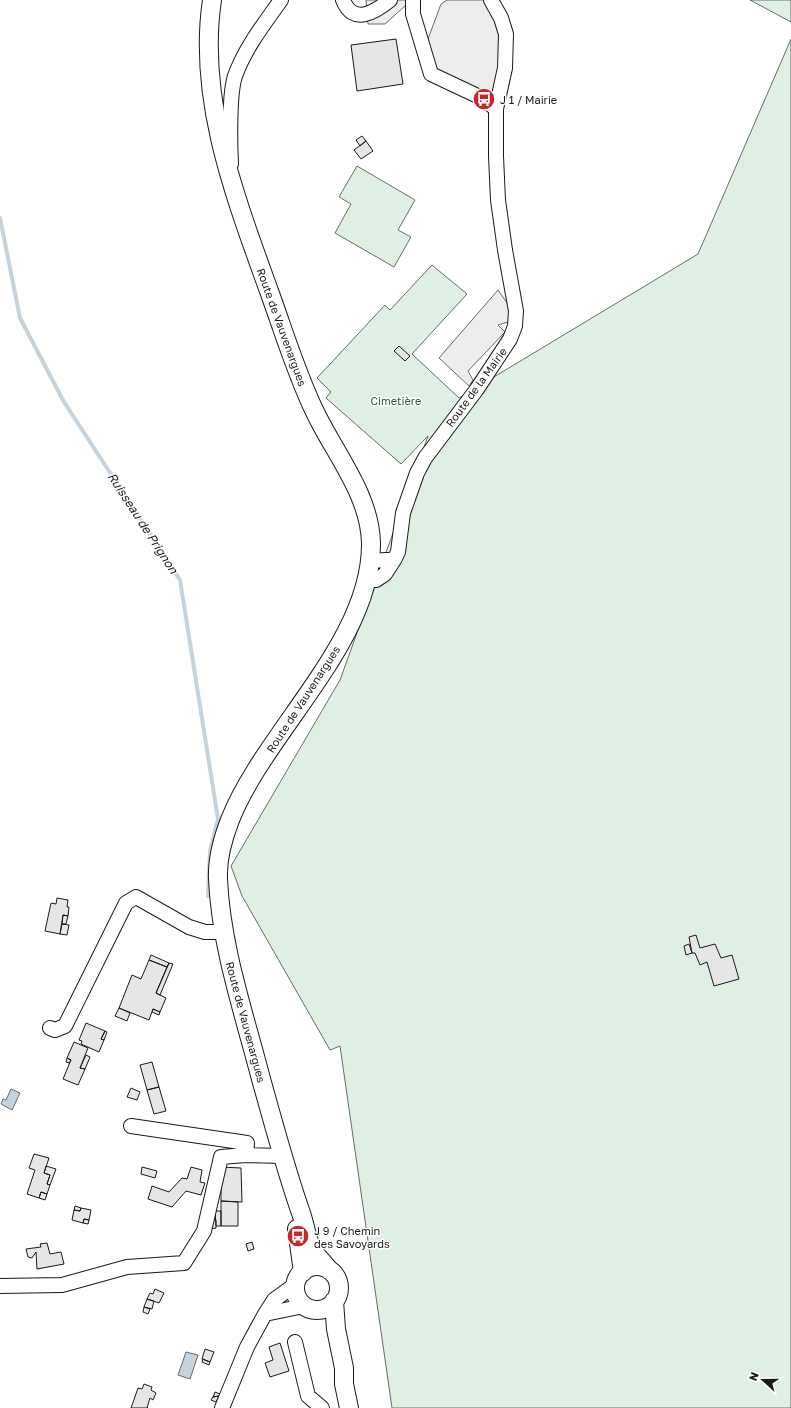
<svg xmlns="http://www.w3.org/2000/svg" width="791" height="1408" font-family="'Golos Text',sans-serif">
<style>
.green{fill:#e0efe3;stroke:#6a6a6a}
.parking{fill:#ededed;stroke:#6a6a6a}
.water{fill:#c6d2dc;stroke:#6a6a6a}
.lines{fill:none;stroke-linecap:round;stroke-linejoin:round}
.stream{stroke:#c6d2dc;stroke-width:4}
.building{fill:#e6e6e6;stroke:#1a1a1a}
.minor-casing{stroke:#1a1a1a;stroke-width:16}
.major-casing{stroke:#1a1a1a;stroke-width:20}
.minor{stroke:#fff;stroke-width:14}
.major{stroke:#fff;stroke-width:18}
.labels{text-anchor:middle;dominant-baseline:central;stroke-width:3;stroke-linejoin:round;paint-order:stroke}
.poi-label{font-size:11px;fill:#1a1a1a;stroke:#fff;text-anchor:start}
.street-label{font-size:11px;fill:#1a1a1a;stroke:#fff}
.park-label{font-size:11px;fill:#2b5a34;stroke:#fff}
.water-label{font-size:12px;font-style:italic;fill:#1a1a1a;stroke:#fff}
</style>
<rect width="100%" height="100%" fill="#fff"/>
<path class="green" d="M750 0H791V22Z
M791 39V1408H392L340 1046 330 1050 242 896 231 866 340 680 428 436 401 464 326 398 331 392 317 378 385 305 390 310 432 265 467 294 412 354 459 398 698 254Z
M357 166 415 200 398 230 411 237 394 267 335 233 351 204 339 197Z"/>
<path class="parking" d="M366 0H409L406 5 385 24H368Z
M447 0H486L501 27 497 93 483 96 433 69 428 39 441 4Z
M498 290 512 310 508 322 498 325 505 332 468 371 473 380 469 386 439 358Z"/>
<path class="water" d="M11 1089 20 1093 12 1110 1 1104 3 1099 6 1100Z
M186 1352 198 1355 190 1379 178 1375Z"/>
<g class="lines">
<path class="stream" d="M0 218 20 318 64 402 180 580 218 819 210 851 208 896"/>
</g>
<path class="building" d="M396 39 403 84 357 91 351 45Z
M362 136 366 141 360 146 356 140Z
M366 141 373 151 361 159 354 150Z
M399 346 410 356 405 361 394 351Z
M57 898 68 900 67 907H69L68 916 63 915 60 934 45 931 51 903 56 904Z
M63 915 68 916 66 924H62Z
M62 924 69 925 67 935 60 934Z
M696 935 700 948 715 944 721 958 732 955 739 979 714 986 707 962 700 965 695 953H692L689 937Z
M689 944 692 953 686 955 684 946Z
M151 955 169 963 167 967 149 960Z
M149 960 167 967 156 993 166 998 160 1012 153 1009 149 1020 119 1008 132 975 141 979Z
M169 963 173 964 160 995 156 993Z
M119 1008 130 1013 127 1021 115 1016Z
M153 1009 160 1012 159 1015 152 1012Z
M86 1023 105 1031 101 1039 104 1040 99 1052 81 1044 82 1041 79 1040Z
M105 1031 107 1032 104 1040 101 1039Z
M74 1042 88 1048 80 1068 85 1069 78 1085 63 1079 71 1060 67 1058Z
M86 1055 90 1057 85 1069 80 1068Z
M67 1058 71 1060 69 1063 66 1062Z
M152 1062 159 1087 147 1090 140 1065Z
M159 1087 166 1111 154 1114 147 1090Z
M131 1088 140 1092 137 1100 127 1097Z
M34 1154 49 1158 44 1173 50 1175 47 1184 50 1185 47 1194 41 1192 39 1198 27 1194 35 1170 29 1168Z
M46 1166 56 1169 50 1185 47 1184 50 1175 44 1173Z
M142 1167 157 1171 155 1178 141 1174Z
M191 1167 202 1170 200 1182 205 1183 201 1195 186 1191 172 1207 148 1199 152 1186 169 1192 182 1178 187 1179Z
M221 1167 241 1168 242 1202 221 1201Z
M41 1192 47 1194 45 1200 39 1198Z
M221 1201 238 1202V1226H221Z
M75 1206 81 1208 80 1211 74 1210Z
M81 1208 91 1210 89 1220 84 1219 83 1223 72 1220 74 1210 80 1211Z
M215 1211H221V1226H216Z
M84 1219 89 1220 88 1224 83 1223Z
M208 1220H216V1228L210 1229Z
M252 1242 254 1249 248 1251 246 1244Z
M47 1243 50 1254 61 1252 64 1264 37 1269 36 1252 32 1258 28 1257 26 1249 41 1247 40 1244Z
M155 1289 164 1293 159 1303 147 1299 150 1293 153 1294Z
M147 1299 154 1301 152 1309 144 1307Z
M144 1307 150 1309 148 1314 143 1312Z
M280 1343 289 1371 270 1377 265 1363 273 1360 269 1347Z
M205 1349 214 1352 210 1362 202 1359Z
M203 1359 210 1362 209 1365 202 1362Z
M144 1384 152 1387 151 1390 156 1393 153 1400 150 1398 147 1408H148H131L138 1388 142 1389Z
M215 1392 220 1394 219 1396 213 1397Z
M219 1396 216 1402 211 1400 213 1397Z"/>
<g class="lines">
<g class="minor-casing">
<path id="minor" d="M343 0C353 26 375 12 390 0
M413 0V14L431 74 484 99 496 109
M231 164C230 144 229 94 235 76 245 48 264 24 281 0
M369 560C377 562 385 559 394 560
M366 579 376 580 385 574 394 560 398 552 403 513 417 473 425 458 477 389 510 339 515 326 516 311 505 250 498 200 496 156V109L505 68 506 34 501 18 491 0
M50 1028 55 1030 65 1026 126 903 136 897 189 927 205 932H223
M131 1126 247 1143 246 1155
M0 1286 62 1285 127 1267 184 1263 204 1231 221 1157 246 1155 282 1156
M265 1314 304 1306
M295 1342 308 1396 322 1408
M222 1408 247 1347 265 1314 274 1300 296 1284"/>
</g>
<g class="major-casing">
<path id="major" d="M212 0C197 100 236 199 269 291 284 332 296 373 315 412 335 454 370 495 371 543 372 642 265 731 230 820 223 838 217 859 218 879 221 947 244 1013 261 1079 274 1125 286 1171 302 1216 305 1226 307 1239 312 1249 316 1256 324 1263 329 1270
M297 1229 303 1272
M295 1288a22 22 0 1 1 44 0a22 22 0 1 1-44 0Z
M334 1301 336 1329 344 1368V1384L349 1408"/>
</g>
<use href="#minor" class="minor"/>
<use href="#major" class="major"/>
</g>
<defs>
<g id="bus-disc" transform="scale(1.15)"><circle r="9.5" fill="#c62828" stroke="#fff"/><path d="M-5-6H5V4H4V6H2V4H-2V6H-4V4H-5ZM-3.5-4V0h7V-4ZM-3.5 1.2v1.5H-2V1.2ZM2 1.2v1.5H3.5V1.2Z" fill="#fff"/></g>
</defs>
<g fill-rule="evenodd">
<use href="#bus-disc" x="484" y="99"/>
<use href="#bus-disc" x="298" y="1236"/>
</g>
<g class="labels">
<g class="poi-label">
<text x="500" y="99">J 1 / Mairie</text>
<text x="314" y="1230">J 9 / Chemin<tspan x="314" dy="13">des Savoyards</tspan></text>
</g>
<g class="street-label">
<text transform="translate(282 327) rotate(70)">Route de Vauvenargues</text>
<text transform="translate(476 387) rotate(-54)">Route de la Mairie</text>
<text transform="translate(303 699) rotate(-57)">Route de Vauvenargues</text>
<text transform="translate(246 1022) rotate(75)">Route de Vauvenargues</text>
</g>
<g class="park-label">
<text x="396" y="400">Cimetière</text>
</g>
<g class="water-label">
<text transform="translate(143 523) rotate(57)">Ruisseau de Prignon</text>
</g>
</g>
<g transform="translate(763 1380) rotate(291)" stroke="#ffffff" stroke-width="3" paint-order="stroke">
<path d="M0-3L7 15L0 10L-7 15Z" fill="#1a1a1a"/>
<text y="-6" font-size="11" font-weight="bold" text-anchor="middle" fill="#1a1a1a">N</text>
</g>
</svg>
